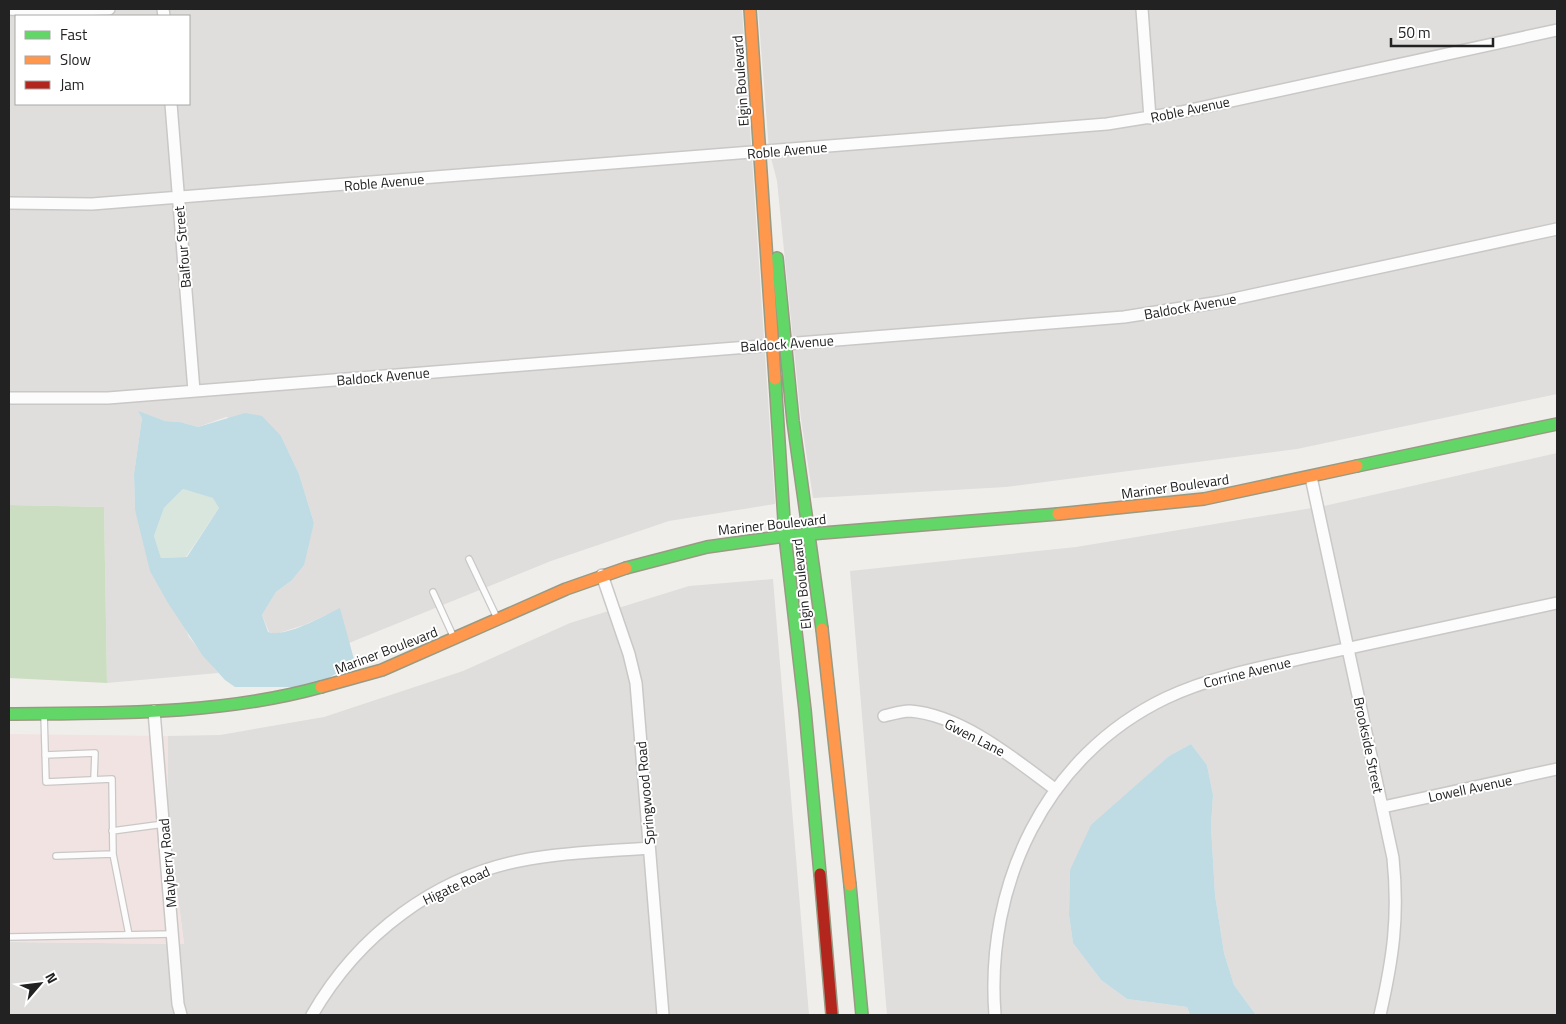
<svg xmlns="http://www.w3.org/2000/svg" width="1566" height="1024" font-family="'Titillium Web',sans-serif">
<style>
.residential{fill:#dfdedc;fill-rule:evenodd}
.commercial{fill:#f1e3e1}
.forest{fill:#cbdec1}
.wetland{fill:#d9e6de}
.water{fill:#bfdbe3;fill-rule:evenodd}
.lines{fill:none;stroke-linecap:round;stroke-linejoin:round}
.lane-casing{stroke:#c9c8c7;stroke-width:8}
.street-casing{stroke:#c9c8c7;stroke-width:14}
.fast-casing{stroke:#999a82;stroke-width:14}
.slow-casing{stroke:#999a82;stroke-width:14}
.jam-casing{stroke:#999a82;stroke-width:14}
.lane{stroke:#fdfcfc;stroke-width:5.5}
.street{stroke:#fdfcfc;stroke-width:11}
.fast{stroke:#63d668;stroke-width:11}
.slow{stroke:#ff974d;stroke-width:11}
.jam{stroke:#b3261e;stroke-width:11}
.labels{text-anchor:middle;dominant-baseline:central;stroke-width:4;stroke-linejoin:round;paint-order:stroke}
.street-label{font-size:14px;fill:#222;stroke:#fff}
</style>
<rect width="100%" height="100%" fill="#f0eeeb"/>
<path class="residential" d="M9 9H742L775 504 669 521 551 561 349 643 340 609 304 625 276 634 269 632 262 615 276 592 291 581 309 541 314 523 299 474 281 436 226 417 198 427 180 422 165 421 139 412 142 418 134 474 135 510 189 637 218 673 107 683 104 507 9 505ZM16 16H189V104H16Z
M758 9H1557V394L1297 449 1006 487 813 498 801 419 777 181 769 150Z
M1557 453V1015H1256L1234 985 1224 953 1215 895 1211 826 1213 795 1207 765 1191 744 1169 756 1116 804 1070 870 1069 915 1073 943 1101 980 1127 999 1187 1007 1190 1015H887L850 571 1076 547 1324 506Z
M773 579 809 1015H9V942L184 944 168 819V736L220 735 324 717 463 671 570 623 689 586Z"/>
<path class="commercial" d="M9 734 168 736V819L184 944 9 942Z"/>
<path class="forest" d="M9 505 104 507 107 683 9 678Z"/>
<path class="wetland" d="M183 489 214 498 219 508 186 557 161 558 154 536 164 508Z"/>
<path class="water" d="M138 411 165 421 180 422 198 427 245 413 262 416 281 436 299 474 314 523 304 565 291 581 276 592 262 615 268 632C286 638 323 616 340 608L355 663 323 681 299 687H235L225 680 203 656 168 603 150 571 135 510 134 474 142 418ZM183 489 213 498 219 508 187 557 161 558 154 536 164 508Z
M1191 744 1207 765 1213 795 1211 826 1215 895 1224 953 1234 985 1256 1015H1190L1187 1007 1127 999 1101 980 1073 943 1069 915 1070 870 1091 825 1169 756Z"/>
<g class="lines">
<g class="lane-casing">
<path id="lane" d="M469 559 497 618
M433 592 454 638
M44 714 46 782 112 779 113 854 129 935
M45 755 95 753 94 779
M112 831 164 824
M56 856 113 854
M9 937 173 934"/>
</g>
<g class="street-casing">
<path id="street" d="M9 9 41 11 109 9
M163 9 164 16
M1142 9 1150 118
M171 104 194 391
M9 203 92 204 1107 124 1181 112 1557 30
M9 398H108L1124 317 1220 302 1557 229
M1311 477 1393 858C1399 917 1393 958 1380 1015
M602 575 629 654 636 683 663 1015
M154 711 178 1004 181 1015
M884 716C892 714 902 711 910 711 962 715 1016 760 1056 790
M1383 807 1557 769
M312 1015C358 935 436 875 529 859 568 852 609 851 649 848
M995 1015C985 885 1045 756 1166 698 1215 675 1269 666 1322 654 1400 637 1479 620 1557 603"/>
</g>
<g class="fast-casing">
<path id="fast" d="M777 258 793 421 822 629
M775 379 785 536 805 710 820 874
M1357 466 1557 424
M626 568 707 547 785 536 1058 514
M9 714C113 713 220 715 321 687
M850 885 862 1015"/>
</g>
<g class="slow-casing">
<path id="slow" d="M750 9 775 379
M1058 514 1204 499 1357 466
M822 629 850 885
M321 687 382 670 566 589 626 568"/>
</g>
<g class="jam-casing">
<path id="jam" d="M820 874 832 1015"/>
</g>
<use href="#lane" class="lane"/>
<use href="#street" class="street"/>
<use href="#fast" class="fast"/>
<use href="#slow" class="slow"/>
<use href="#jam" class="jam"/>
</g>
<g class="labels">
<g class="street-label">
<text transform="translate(740 81) rotate(-94)">Elgin Boulevard</text>
<text transform="translate(1190 109) rotate(-12)">Roble Avenue</text>
<text transform="translate(787 150) rotate(-5)">Roble Avenue</text>
<text transform="translate(384 182) rotate(-5)">Roble Avenue</text>
<text transform="translate(182 247) rotate(-95)">Balfour Street</text>
<text transform="translate(1190 306) rotate(-10)">Baldock Avenue</text>
<text transform="translate(787 343) rotate(-4)">Baldock Avenue</text>
<text transform="translate(383 376) rotate(-5)">Baldock Avenue</text>
<text transform="translate(1175 486) rotate(-8)">Mariner Boulevard</text>
<text transform="translate(772 524) rotate(-6)">Mariner Boulevard</text>
<text transform="translate(801 584) rotate(-96)">Elgin Boulevard</text>
<text transform="translate(386 650) rotate(-21)">Mariner Boulevard</text>
<text transform="translate(1247 672) rotate(-14)">Corrine Avenue</text>
<text transform="translate(975 737) rotate(27)">Gwen Lane</text>
<text transform="translate(1369 745) rotate(78)">Brookside Street</text>
<text transform="translate(1470 788) rotate(-12)">Lowell Avenue</text>
<text transform="translate(645 793) rotate(-95)">Springwood Road</text>
<text transform="translate(167 863) rotate(-95)">Mayberry Road</text>
<text transform="translate(456 885) rotate(-25)">Higate Road</text>
</g>
</g>
<rect width="1566" height="1024" fill="none" stroke="#222222" stroke-width="20"/>
<rect x="15" y="15" width="175" height="90" fill="#ffffff" stroke="#a7a7a7"/>
<rect x="25" y="31" width="25" height="8" fill="#63d668" stroke="#a7a7a7"/>
<text x="60" y="40" font-size="15" fill="#222222">Fast</text>
<rect x="25" y="56" width="25" height="8" fill="#ff974d" stroke="#a7a7a7"/>
<text x="60" y="65" font-size="15" fill="#222222">Slow</text>
<rect x="25" y="81" width="25" height="8" fill="#b3261e" stroke="#a7a7a7"/>
<text x="60" y="90" font-size="15" fill="#222222">Jam</text>
<g transform="translate(40 984) rotate(62)" stroke="#ffffff" stroke-width="4" paint-order="stroke">
<path d="M0-4L9 19L0 12L-9 19Z" fill="#222222"/>
<text y="-8" font-size="14" font-weight="bold" text-anchor="middle" fill="#222222">N</text>
</g>
<path d="M1391 38v8h102v-8" fill="none" stroke="#222222" stroke-width="2.5"/>
<text x="1398" y="38" font-size="15" fill="#222222" stroke="#ffffff" stroke-width="4" paint-order="stroke">50 m</text>
</svg>
